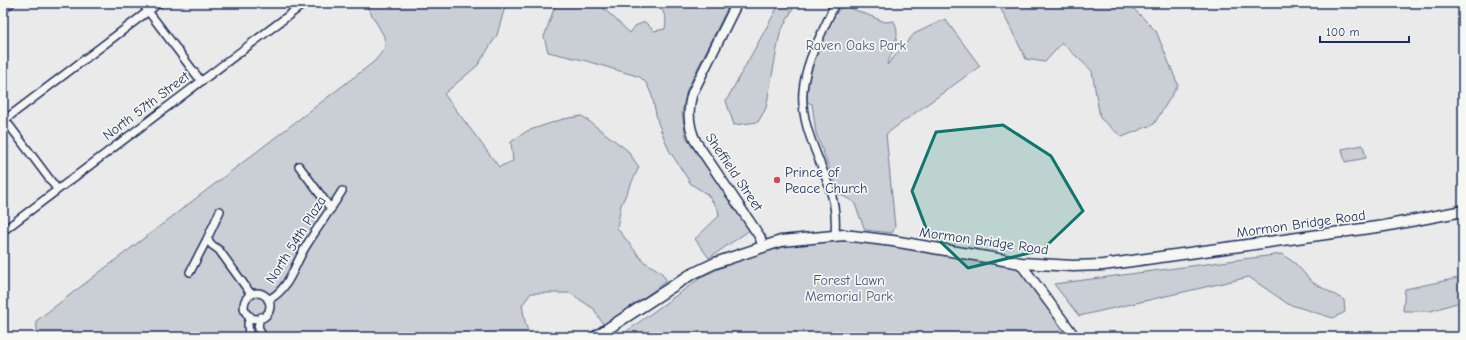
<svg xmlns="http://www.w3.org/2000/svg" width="1466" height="340" font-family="'Comic Neue',sans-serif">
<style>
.green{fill:#caced5;stroke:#727e9a}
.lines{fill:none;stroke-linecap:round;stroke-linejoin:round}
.minor-casing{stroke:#1b2f5e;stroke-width:10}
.tertiary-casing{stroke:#1b2f5e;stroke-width:12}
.secondary-casing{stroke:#1b2f5e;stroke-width:13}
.minor{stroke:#f6f6f2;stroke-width:7}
.tertiary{stroke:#f6f6f2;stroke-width:9}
.secondary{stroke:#f6f6f2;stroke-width:10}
.marked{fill:#0f766e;fill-opacity:0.2;stroke:#0f766e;stroke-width:3;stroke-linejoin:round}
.poi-dot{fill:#d1495b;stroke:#f6f6f2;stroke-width:1.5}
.labels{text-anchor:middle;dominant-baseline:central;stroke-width:3.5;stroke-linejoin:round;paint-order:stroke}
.park-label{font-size:14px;fill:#47577c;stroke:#f6f6f2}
.street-label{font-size:14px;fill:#1b2f5e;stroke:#f6f6f2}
.poi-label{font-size:14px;fill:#1b2f5e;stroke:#f6f6f2;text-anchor:start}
</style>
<rect width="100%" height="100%" fill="#e9eae9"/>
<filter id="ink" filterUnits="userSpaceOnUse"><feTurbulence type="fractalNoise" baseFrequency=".025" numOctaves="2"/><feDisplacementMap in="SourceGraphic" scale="8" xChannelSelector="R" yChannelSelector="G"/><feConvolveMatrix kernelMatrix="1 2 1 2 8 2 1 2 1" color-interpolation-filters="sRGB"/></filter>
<g filter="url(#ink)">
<path class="green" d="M365 3H506L497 35 478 65 444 94 499 167 513 161 511 142 527 131 563 119 582 116 627 150 639 167 621 205 617 228 643 261 661 272 667 281 604 326 594 309 570 293H531L522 305 526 326 531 337H38L36 321 375 61 385 48 384 36Z
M554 3H598L630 33 635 26 645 22 654 31 665 29 666 19 662 9 649 3H730L687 90 682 113 686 137 750 230 709 258 695 239 719 216 718 209 707 194 691 184 669 150 658 123 652 96 647 84 640 77 583 60 548 52 544 37 555 6Z
M780 3H796L780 33 766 108 758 122 734 125 726 101Z
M1003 3H1128L1156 31 1178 85 1154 124 1122 137 1100 118 1092 71 1062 43 1045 62 1026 59 1000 7Z
M845 7 853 9 885 22 894 21C902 37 892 50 887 65L914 34 945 19 980 66 886 134 895 227 892 233 865 230 854 202 839 194 816 133 812 104 807 102C807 83 811 61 818 44 824 32 832 20 839 9Z
M1363 145 1366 158 1345 162 1342 149Z
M858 240 1019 267 1071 337H631L627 331 703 276 743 258 757 253 804 243Z
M1282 254 1296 264 1312 282 1344 300 1345 312 1333 318 1288 304 1249 277 1079 316 1054 284Z
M1463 277V301L1431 311H1403L1405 289Z"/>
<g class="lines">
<g class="minor-casing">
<path id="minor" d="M142 3 201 81
M835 3C823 33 806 58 803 91 800 127 821 159 831 193 835 206 836 221 835 235
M3 9 11 3
M3 117 57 189
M3 121 159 3
M299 166 331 209
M3 231 305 3
M207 239 212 245 219 250 251 294
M190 272 207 239 220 211
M244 306a13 13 0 1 1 26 0a13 13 0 1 1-26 0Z
M268 300C290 289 294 265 306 246 318 227 331 209 342 191
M261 317C256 325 259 330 263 337
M249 337 248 324 250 316"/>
</g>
<g class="tertiary-casing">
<path id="tertiary" d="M737 3 692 94C687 111 688 126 696 142L760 237 763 247
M1020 263 1075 337"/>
</g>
<g class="secondary-casing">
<path id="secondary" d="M595 337 690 275 715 263 781 241 844 235 893 241 1021 263 1073 266 1103 265 1384 226 1463 211"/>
</g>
<use href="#minor" class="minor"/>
<use href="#tertiary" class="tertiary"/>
<use href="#secondary" class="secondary"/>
</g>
</g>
<path class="marked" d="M1003 125 1051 156 1083 211 1042 250 968 268 926 228 912 191 936 132Z"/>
<circle class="poi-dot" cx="777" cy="180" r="4"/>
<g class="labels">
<g class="park-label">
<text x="856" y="45">Raven Oaks Park</text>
<text x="849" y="280">Forest Lawn<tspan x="849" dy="16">Memorial Park</tspan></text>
</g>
<g class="street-label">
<text transform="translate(146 106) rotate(-37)">North 57th Street</text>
<text transform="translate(734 172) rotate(56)">Sheffield Street</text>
<text transform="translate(1301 224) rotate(-8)">Mormon Bridge Road</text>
<text transform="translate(296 240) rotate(-58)">North 54th Plaza</text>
<text transform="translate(984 241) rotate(8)">Mormon Bridge Road</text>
</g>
<g class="poi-label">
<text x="785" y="172">Prince of<tspan x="785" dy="16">Peace Church</tspan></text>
</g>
</g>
<rect width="1466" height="340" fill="none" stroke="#f6f6f2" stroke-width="16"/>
<rect x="8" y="8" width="1450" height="324" fill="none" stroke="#1b2f5e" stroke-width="1.5" filter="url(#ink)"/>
<path d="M1320 36v6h89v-6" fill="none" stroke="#1b2f5e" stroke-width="2"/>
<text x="1326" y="36" font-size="12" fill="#1b2f5e" stroke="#f6f6f2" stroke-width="3" paint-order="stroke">100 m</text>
</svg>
